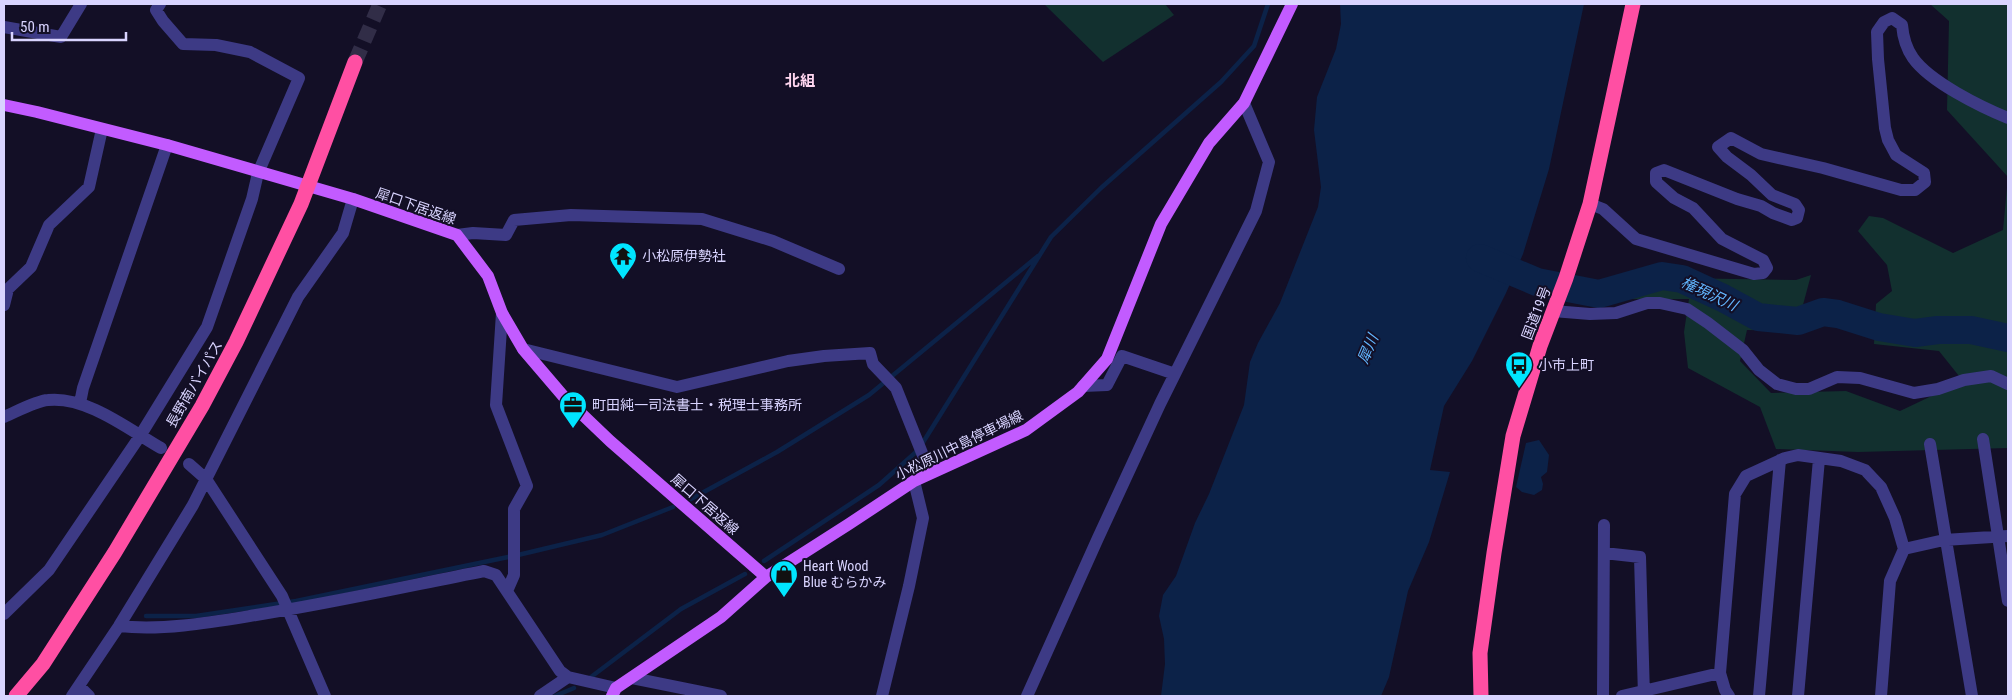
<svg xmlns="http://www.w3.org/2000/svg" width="2012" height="700" font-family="'Roboto Condensed','Noto Sans JP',sans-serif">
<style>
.green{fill:#12302f}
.water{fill:#0c2248}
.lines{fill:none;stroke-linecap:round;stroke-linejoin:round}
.stream{stroke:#0c2248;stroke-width:4.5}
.river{stroke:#0c2248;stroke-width:28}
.highway-tunnel{stroke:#312d47;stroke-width:15;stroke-dasharray:15 8;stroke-linecap:butt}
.minor{stroke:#3d3a85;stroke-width:12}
.major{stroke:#c25bff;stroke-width:12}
.highway{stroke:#ff4fa3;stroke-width:15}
.labels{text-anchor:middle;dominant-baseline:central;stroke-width:4;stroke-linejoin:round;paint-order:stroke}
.street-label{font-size:14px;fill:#d9d4ff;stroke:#130f26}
.poi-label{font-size:14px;fill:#d9d4ff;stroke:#130f26;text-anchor:start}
.neighbourhood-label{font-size:15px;font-weight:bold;fill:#ffd6f0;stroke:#130f26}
.water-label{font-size:15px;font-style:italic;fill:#62b6ff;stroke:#130f26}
</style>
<rect width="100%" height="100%" fill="#130f26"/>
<path class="green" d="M1044 4H1165L1174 15 1103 62Z
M1930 4H2008V448L1858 452 1776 449 1760 407 1688 368 1684 332 1689 299H1615L1616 277 1796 280 1811 275 1796 331 1747 330 1740 361 1771 393 1846 391 1900 411 1963 381 1939 351 1874 344 1876 304 1892 291 1887 265 1858 231 1869 216 1883 218 1953 253 2003 230 2008 177 1947 110 1949 21Z"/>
<path class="water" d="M1340 4H1584L1549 169 1523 254 1506 293 1472 361 1444 406 1430 470 1450 472 1429 542 1408 591 1389 677 1381 696H1161L1165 664 1164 639 1159 616 1163 595 1176 576 1195 523 1209 494 1244 405 1250 362 1258 343 1280 303 1318 207 1321 187 1314 130 1317 97 1336 49 1341 24Z
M1539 440 1549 455 1547 472 1541 477 1543 484 1542 490 1534 495 1522 492 1516 487 1526 443Z"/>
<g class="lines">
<path class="stream" d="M922 444 1051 237 1101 188 1221 82 1254 46 1268 4
M691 499 777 452 869 395 1038 256
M764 561 879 485 916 452
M146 616H196L296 601 518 555 602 535 673 507
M591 677 681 609 745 574
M555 696 574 688"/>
<path class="river" d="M1480 258 1537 282 1599 294 1662 276 1682 279 1723 298 1758 317 1798 321 1823 312 1838 314 1879 327 1915 333 1938 330H1971L2008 338"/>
<path class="highway-tunnel" d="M355 62 380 4"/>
<path class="minor" d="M4 27 61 37 81 4
M1590 204 1603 209 1636 239 1754 274 1763 273 1767 268 1763 260 1722 239 1693 208 1674 198 1656 182V173L1664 170 1737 199 1761 206 1773 213 1792 220 1797 218 1799 210 1795 204 1772 195 1751 175 1727 157 1718 147 1731 138 1761 154 1823 168 1901 190H1915L1925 182 1924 173 1896 155 1888 140 1885 128 1878 59 1877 32 1884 22 1892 18 1902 25C1903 37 1906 48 1913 58 1930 82 1981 107 2008 118
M457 235 473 233 506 235 514 220 571 215 702 219 773 241 839 269
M4 305 8 289 31 267 49 225 89 187 102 129
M1553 311 1590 314 1616 313 1647 303H1660L1687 309 1708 323 1743 350 1759 370 1777 384 1796 389H1809L1837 377 1860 378 1914 393 1938 389 1964 380 1991 376 2008 384
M502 313 496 405 527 486 514 509V575L507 591
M523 349 677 387 788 361 824 356 870 353 873 364 896 388 930 473
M1083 386 1107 385 1122 356 1175 374
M80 403 83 388 167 145
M4 417C16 412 35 401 48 400 87 396 128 429 161 448
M1983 439 2008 601
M1930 444 1972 696
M189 464 206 479 282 596 325 696
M1604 553 1640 557 1644 696
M4 614 49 570 140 436 207 327 252 199 258 173 299 78 250 52 216 45 183 44 163 21 156 10 160 4
M119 626C163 631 213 622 256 615 332 603 408 586 484 571L496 575 560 671 568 677 616 688
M632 678 721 696
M79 686 89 696
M72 696 119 626 193 505 298 297 343 233 353 199
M540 696 568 677
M882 696 909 586 923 518 914 481
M1027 696 1098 538 1160 404 1256 211 1269 162 1244 103
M1603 696 1604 525
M1622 696 1720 673
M1729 696 1725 690 1720 673 1735 494 1746 476 1785 458 1798 455 1841 461 1865 470 1881 487 1895 518 1904 549
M1759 696 1780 460
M1798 696 1819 459
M1881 696 1890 581 1904 549 1944 540 2008 536"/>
<path class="major" d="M4 105 37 112 167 145 353 199 457 235 488 276 502 313 523 349 564 397 610 441 766 577
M612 696 616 688 721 617 766 577 849 524 914 481 1026 430 1078 392 1107 359 1161 224 1209 143 1244 103 1292 4"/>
<path class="highway" d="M16 696 43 664 115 552 202 406 236 342 301 204 355 62
M1481 696 1480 653 1494 553 1513 436 1540 346 1566 278 1590 204 1633 4"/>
</g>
<defs>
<g id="temple-pin" transform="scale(1.4375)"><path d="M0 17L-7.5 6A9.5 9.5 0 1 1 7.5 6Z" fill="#00e5ff" stroke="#130f26"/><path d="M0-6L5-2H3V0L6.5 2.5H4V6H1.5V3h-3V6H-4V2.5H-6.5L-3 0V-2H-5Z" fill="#111"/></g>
<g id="bus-pin" transform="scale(1.4375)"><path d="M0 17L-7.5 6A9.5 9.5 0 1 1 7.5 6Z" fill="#00e5ff" stroke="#130f26"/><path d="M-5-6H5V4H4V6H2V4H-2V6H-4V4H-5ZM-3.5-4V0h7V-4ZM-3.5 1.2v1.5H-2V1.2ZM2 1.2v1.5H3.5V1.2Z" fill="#111"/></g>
<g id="office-pin" transform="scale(1.4375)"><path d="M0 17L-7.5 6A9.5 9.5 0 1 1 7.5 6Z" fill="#00e5ff" stroke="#130f26"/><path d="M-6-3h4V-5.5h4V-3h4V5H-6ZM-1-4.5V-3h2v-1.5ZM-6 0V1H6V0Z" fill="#111"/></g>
<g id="shop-pin" transform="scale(1.4375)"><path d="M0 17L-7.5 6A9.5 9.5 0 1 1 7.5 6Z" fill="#00e5ff" stroke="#130f26"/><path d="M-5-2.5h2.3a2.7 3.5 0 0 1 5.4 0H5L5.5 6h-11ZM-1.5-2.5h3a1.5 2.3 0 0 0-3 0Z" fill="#111"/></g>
</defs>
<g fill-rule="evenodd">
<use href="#temple-pin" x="623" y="256"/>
<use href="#bus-pin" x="1519" y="365"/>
<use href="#office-pin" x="573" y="405"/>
<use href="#shop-pin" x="784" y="574"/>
</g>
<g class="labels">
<g class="street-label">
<text transform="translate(416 206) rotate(19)">犀口下居返線</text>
<text transform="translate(1536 313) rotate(-69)">国道19号</text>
<text transform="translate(194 384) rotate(-60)">長野南バイパス</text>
<text transform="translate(959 445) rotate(-26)">小松原川中島停車場線</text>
<text transform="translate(705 504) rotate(41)">犀口下居返線</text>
</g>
<g class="poi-label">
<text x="642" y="256">小松原伊勢社</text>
<text x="1538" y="365">小市上町</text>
<text x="592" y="405">町田純一司法書士・税理士事務所</text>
<text x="803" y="566">Heart Wood<tspan x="803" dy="16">Blue むらかみ</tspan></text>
</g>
<g class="neighbourhood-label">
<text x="800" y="81">北組</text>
</g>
<g class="water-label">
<text transform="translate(1709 294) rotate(25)">権現沢川</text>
<text transform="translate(1368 349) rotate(-67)">犀川</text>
</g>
</g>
<rect width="2012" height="700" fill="none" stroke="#d9d4ff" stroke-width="10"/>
<path d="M12 32v8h114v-8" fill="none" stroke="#d9d4ff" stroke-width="2.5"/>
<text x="20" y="32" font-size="15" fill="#d9d4ff" stroke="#130f26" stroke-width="4" paint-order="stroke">50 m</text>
</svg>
